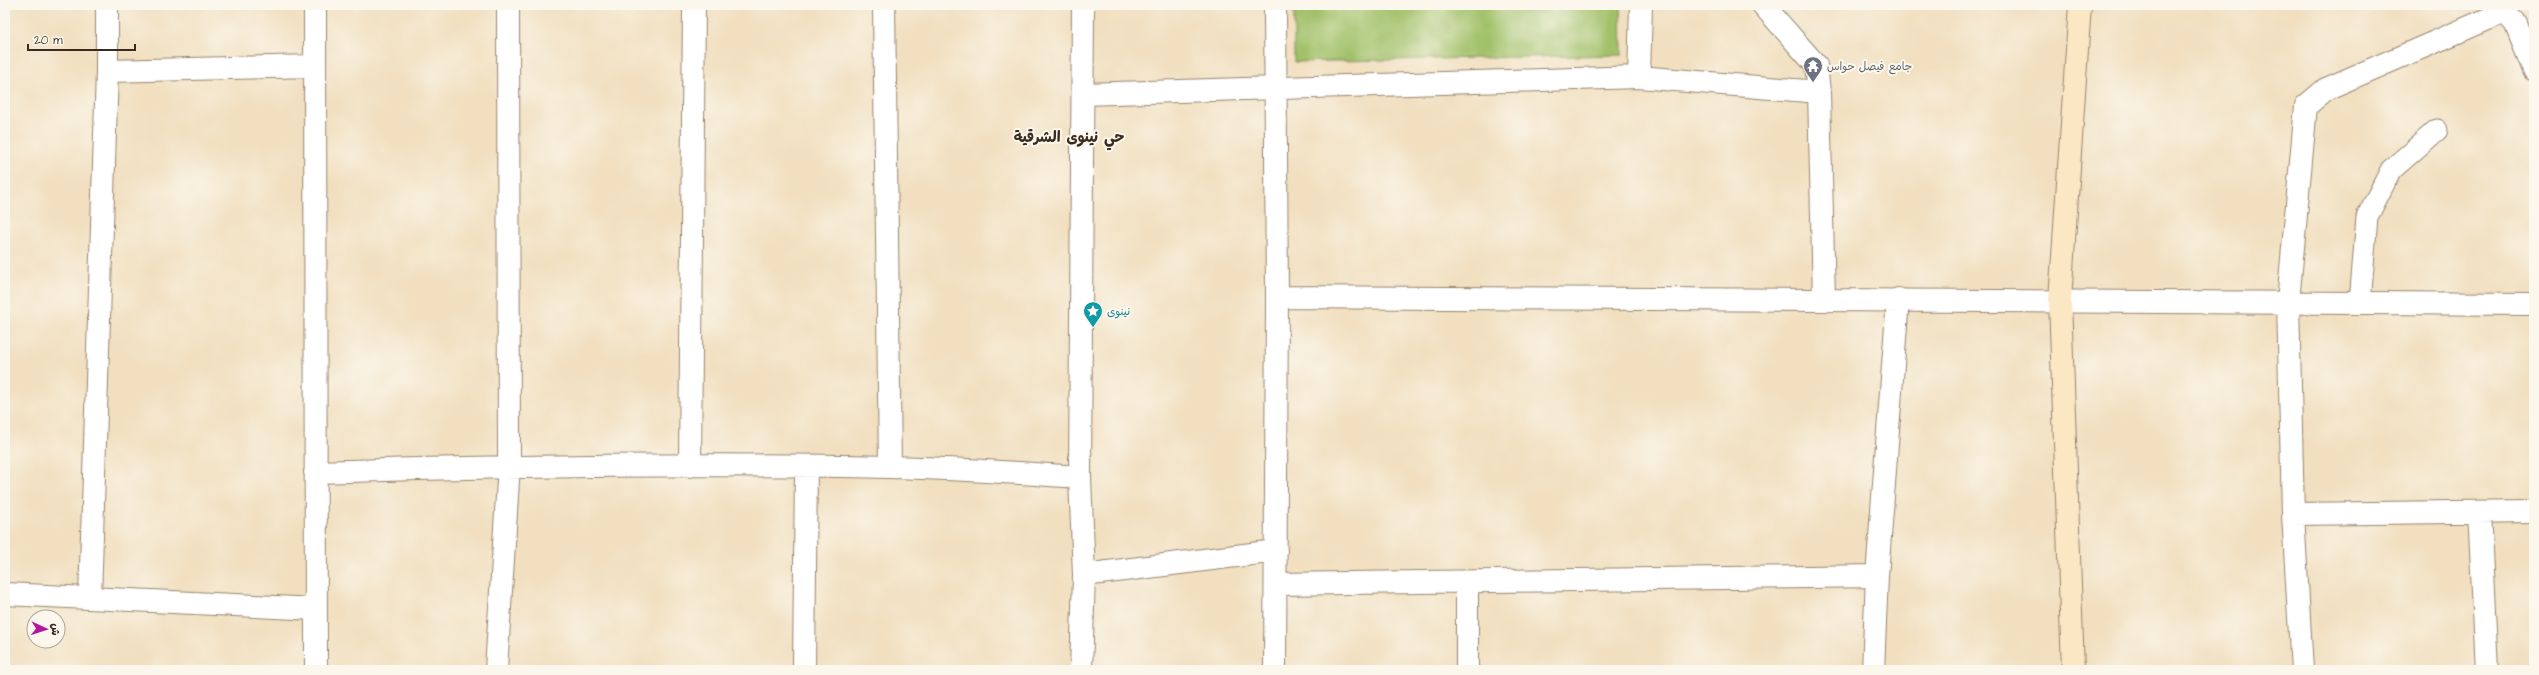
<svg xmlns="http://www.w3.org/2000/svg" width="2539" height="675" font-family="'Architects Daughter','Playpen Sans Arabic',sans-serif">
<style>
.green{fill:#a1c169;stroke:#6e7644}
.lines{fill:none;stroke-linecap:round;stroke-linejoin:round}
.service-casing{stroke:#96846e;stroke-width:23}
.minor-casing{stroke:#96846e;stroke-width:24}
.secondary-casing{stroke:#96846e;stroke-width:24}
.service{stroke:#fff;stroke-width:21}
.minor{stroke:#fff;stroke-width:22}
.secondary{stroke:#fbe7c3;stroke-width:22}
.labels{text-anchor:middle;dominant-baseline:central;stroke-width:4;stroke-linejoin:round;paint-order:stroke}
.worship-label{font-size:11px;fill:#5b616d;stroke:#fbf7ec;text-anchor:start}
.culture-label{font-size:11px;fill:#0d838f;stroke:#fbf7ec;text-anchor:start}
.district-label{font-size:15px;font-weight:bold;fill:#3b2a1e;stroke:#fbf7ec}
</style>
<rect width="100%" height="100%" fill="#fbf7ec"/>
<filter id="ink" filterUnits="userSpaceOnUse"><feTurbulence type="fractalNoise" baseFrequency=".025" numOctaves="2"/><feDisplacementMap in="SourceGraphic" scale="8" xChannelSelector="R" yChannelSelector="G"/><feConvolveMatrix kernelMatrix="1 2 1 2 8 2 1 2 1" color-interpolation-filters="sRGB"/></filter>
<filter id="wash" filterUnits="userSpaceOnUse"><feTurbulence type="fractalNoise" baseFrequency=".012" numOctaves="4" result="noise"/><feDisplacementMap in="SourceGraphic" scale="16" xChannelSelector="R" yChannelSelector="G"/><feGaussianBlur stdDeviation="0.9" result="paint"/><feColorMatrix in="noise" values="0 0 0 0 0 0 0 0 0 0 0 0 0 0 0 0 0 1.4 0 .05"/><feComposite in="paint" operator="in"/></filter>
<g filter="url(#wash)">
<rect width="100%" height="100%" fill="#f1dfbf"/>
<path class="green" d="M1294 5H1621L1622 55 1294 62Z"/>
</g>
<g filter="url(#ink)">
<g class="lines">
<g class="service-casing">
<path id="service" d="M2360 303 2367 217 2391 170 2437 130"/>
</g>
<g class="minor-casing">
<path id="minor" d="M107 5V71L315 66
M315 5 316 670
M884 5 890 467
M1639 77 1641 5
M1819 92 1824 299
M1083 94 1639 77 1819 92 1816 65 1763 5
M1277 297 2534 304
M690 466 694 5
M315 472C506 466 697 463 888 467 952 468 1017 473 1080 477
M2479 512 2487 670
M2293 514 2534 511
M1084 575 1276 551
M1276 584 1877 576
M5 594 316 609
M90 598 107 71
M496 670 509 465 508 5
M804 670 806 466
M1081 670 1084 575 1080 477 1083 5
M1275 670 1277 297 1275 5
M1467 670V582
M1873 670 1877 576 1898 299
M2302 670 2293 514 2288 302 2306 106 2326 89 2504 12 2515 23 2534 70"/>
</g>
<g class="secondary-casing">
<path id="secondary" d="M2073 670 2060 300 2080 5"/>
</g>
<use href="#service" class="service"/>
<use href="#minor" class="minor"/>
<use href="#secondary" class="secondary"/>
</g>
</g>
<defs>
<g id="temple-pin" transform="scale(1)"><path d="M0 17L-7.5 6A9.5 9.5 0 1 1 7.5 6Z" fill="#6b7280" stroke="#fbf7ec"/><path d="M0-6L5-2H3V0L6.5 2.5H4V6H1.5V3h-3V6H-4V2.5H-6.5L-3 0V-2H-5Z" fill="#fff"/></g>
<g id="sight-pin" transform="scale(1)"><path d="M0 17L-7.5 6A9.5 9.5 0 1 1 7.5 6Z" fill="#0f9aa8" stroke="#fbf7ec"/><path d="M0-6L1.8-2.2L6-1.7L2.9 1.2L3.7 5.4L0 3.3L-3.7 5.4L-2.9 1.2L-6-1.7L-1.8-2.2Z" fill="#fff"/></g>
</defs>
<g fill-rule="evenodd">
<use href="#temple-pin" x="1813" y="66"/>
<use href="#sight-pin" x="1093" y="311"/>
</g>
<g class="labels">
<g class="worship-label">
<text x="1827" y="66">جامع فيصل حواس</text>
</g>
<g class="culture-label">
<text x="1107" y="311">نينوى</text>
</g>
<g class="district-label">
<text x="1069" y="137">حي نينوى الشرقية</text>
</g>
</g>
<rect width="2539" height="675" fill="none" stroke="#fbf7ec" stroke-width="20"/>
<g transform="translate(46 629) rotate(93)"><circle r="19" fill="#fbf7ec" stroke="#aea59a"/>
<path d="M0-3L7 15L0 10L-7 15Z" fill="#b5179e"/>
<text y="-6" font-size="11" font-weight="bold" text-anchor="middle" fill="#3b2a1e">ش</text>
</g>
<path d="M28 44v6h107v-6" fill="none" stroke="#3b2a1e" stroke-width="2"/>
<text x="34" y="44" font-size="12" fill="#3b2a1e" stroke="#fbf7ec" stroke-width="3" paint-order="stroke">20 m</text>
</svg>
